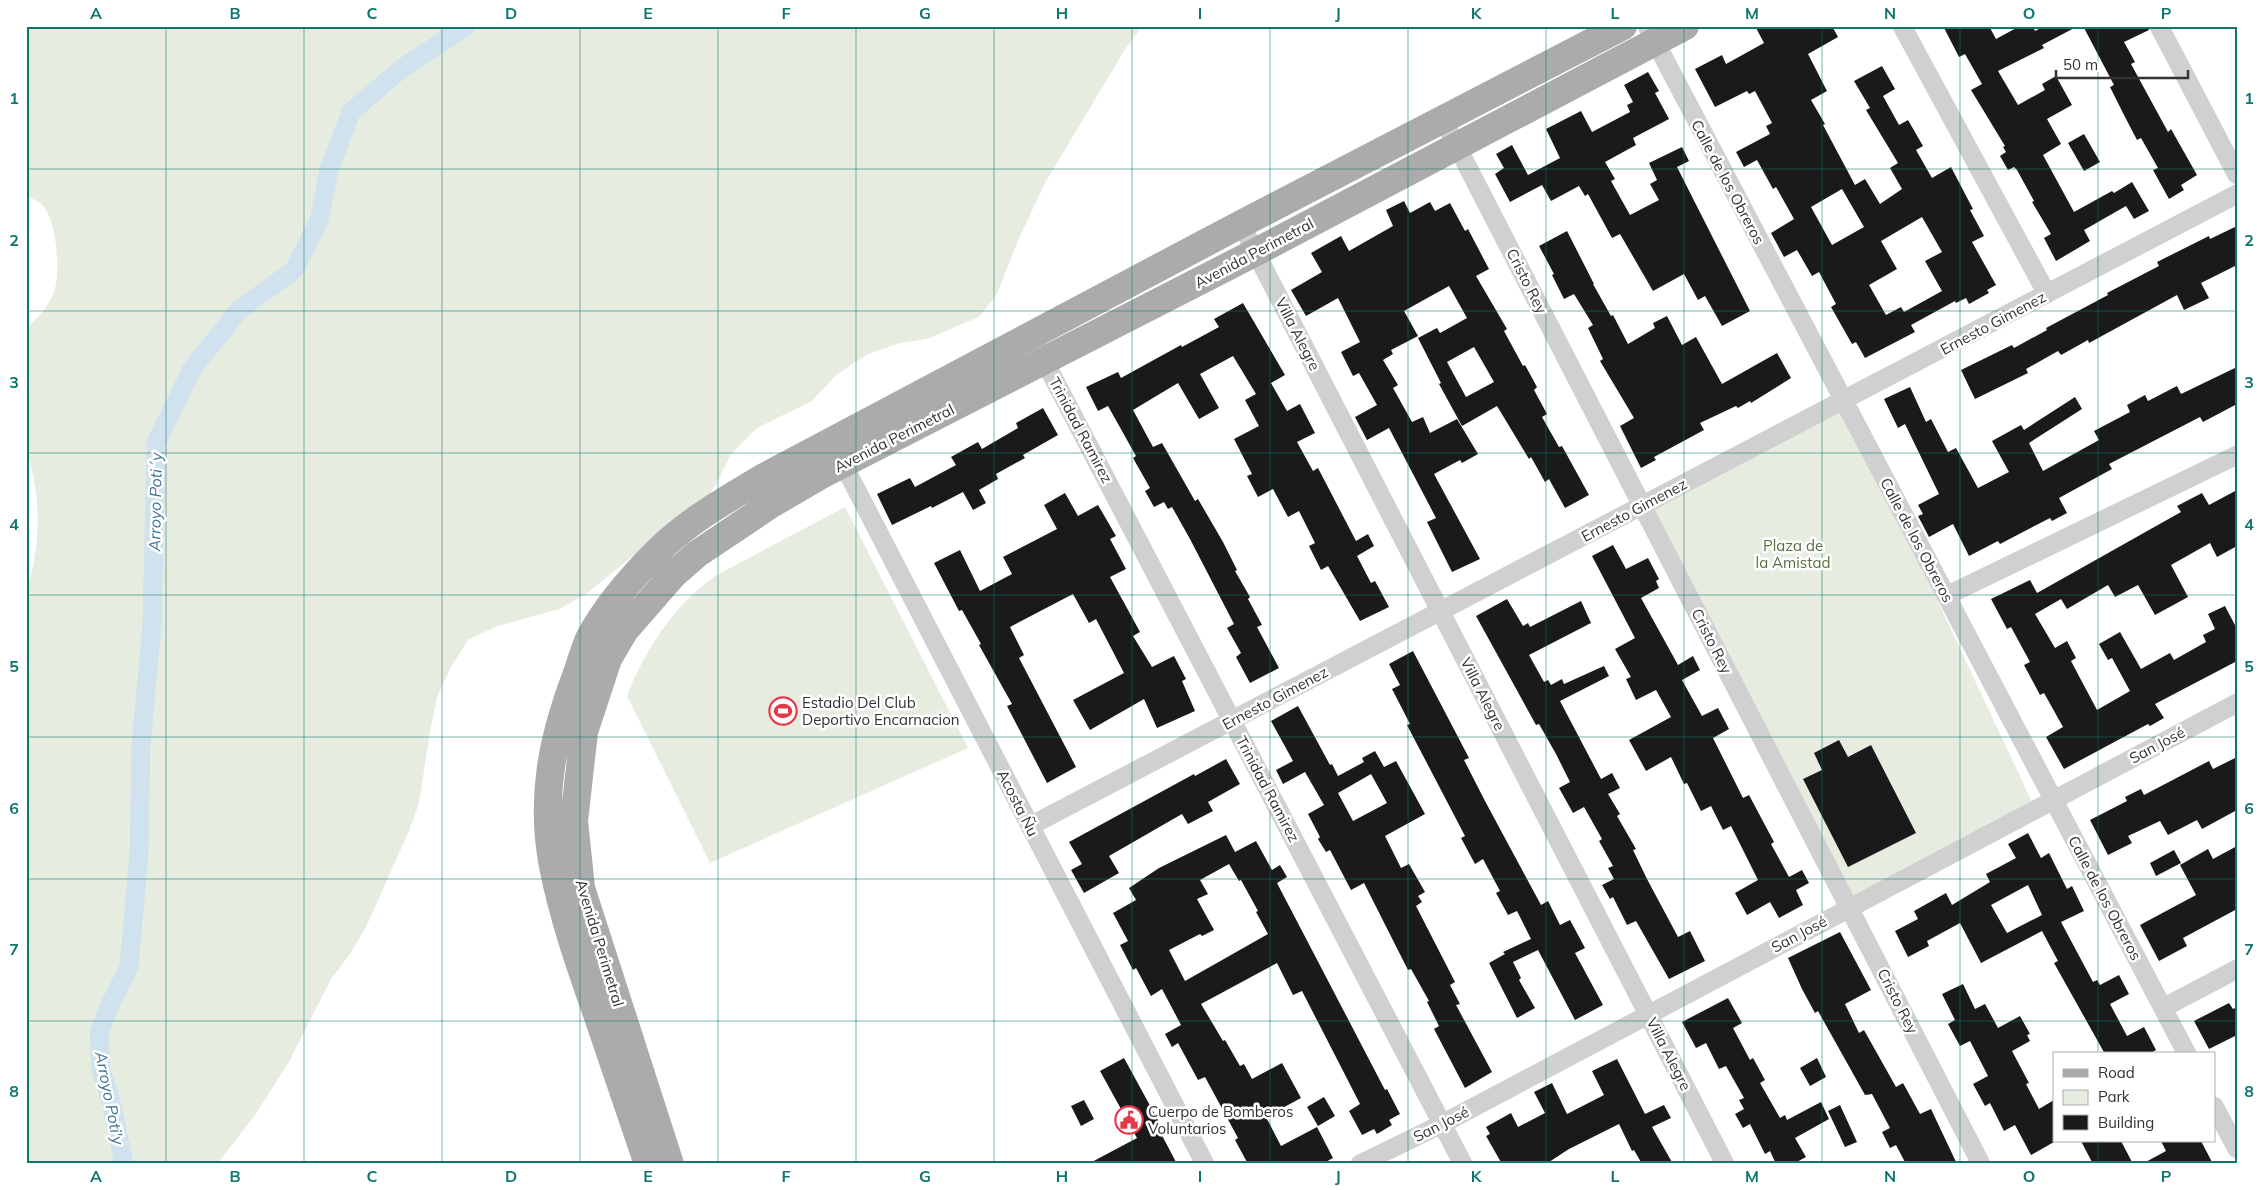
<svg xmlns="http://www.w3.org/2000/svg" width="2263" height="1190" font-family="Mulish,sans-serif">
<style>
.green{fill:#e6ecdf}
.lines{fill:none;stroke-linecap:round;stroke-linejoin:round}
.canal{stroke:#cfe2ee;stroke-width:19}
.building{fill:#1a1a1a;fill-rule:evenodd}
.street{stroke:#d0d0d0;stroke-width:19}
.primary{stroke:#ababab;stroke-width:28}
.grid{fill:none;stroke:#0f766e;stroke-width:1;stroke-opacity:0.55}
.labels{text-anchor:middle;dominant-baseline:central;stroke-width:5;stroke-linejoin:round;paint-order:stroke}
.street-label{font-size:15px;fill:#333;stroke:#fff}
.park-label{font-size:15px;fill:#56703f;stroke:#fff}
.poi-label{font-size:15px;fill:#333;stroke:#fff;text-anchor:start}
.water-label{font-size:16px;font-style:italic;fill:#3f7597;stroke:#fff}
.neatline{fill:none;stroke:#0f766e;stroke-width:2}
.grid-label{font-size:16px;text-anchor:middle;font-weight:bold;fill:#0f766e}
</style>
<rect width="100%" height="100%" fill="#fff"/>
<path class="green" d="M26 26H1142L1124 51 1045 183 1019 238 997 294 979 317 927 339 900 343 868 354 836 375 812 401 757 428 731 454 717 483 700 508 649 543 586 594 559 609 495 627 468 640 451 667 437 697 430 732 419 803 408 833 366 927 350 954 331 979 290 1060 255 1115 217 1164H26V592C41 547 42 495 26 450V328C38 319 48 306 54 292 61 274 57 215 40 203 36 200 31 198 26 196Z
M1844 401 2032 802 1849 899 1642 505Z
M845 507 968 748 710 863 627 696C646 648 673 607 715 576Z"/>
<g class="lines">
<path class="canal" d="M124 1164 111 1102 101 1070 99 1033 111 1003 129 967 139 853 141 745 152 626 156 443 192 369 239 310 294 270 319 221 329 170 351 112 401 69 466 26"/>
</g>
<path class="building" d="M1755 26H1832L1838 37 1808 54 1827 91 1811 100 1825 124 1823 125 1855 185 1865 179 1880 204 1902 189 1890 168 1898 163 1866 110 1870 108 1854 81 1882 66 1895 89 1883 96 1899 125 1908 120 1923 146 1916 150 1932 178 1951 167 1973 209 1970 210 1984 236 1972 242 1996 285 1987 290 1989 293 1969 304 1966 298 1956 303 1955 301 1911 325 1915 332 1865 358 1856 342 1852 344 1831 307 1836 304 1819 272 1812 276 1797 250 1784 257 1771 233 1794 219 1776 187 1773 189 1757 160 1744 167 1736 152 1770 134 1766 126 1772 123 1755 91 1749 94 1747 91 1715 107 1695 69 1722 55 1726 64 1764 43ZM1842 189 1864 227 1832 245 1811 207ZM1922 217 1942 252 1925 261 1942 291 1904 312 1901 307 1886 315 1869 285 1897 269 1881 241Z
M1943 26H1989L1996 39 2020 26H2032L2035 31 2045 26H2078L2042 45 2044 48 1998 71 2018 105 2045 90 2042 84 2056 76 2072 105 2047 119 2061 144 2043 155 2074 212 2112 191 2114 193 2132 182 2149 211 2134 219 2126 206 2084 230 2090 241 2056 261 2044 238 2051 234 2032 202 2034 201 2017 170 2014 167 2008 170 2000 156 2006 152 2003 147 2005 146 1971 90 1982 84 1965 54 1959 57Z
M2083 26H2148L2149 30 2124 42 2135 62 2131 64 2168 132 2171 129 2197 175 2181 185 2184 190 2169 199 2153 170 2158 168 2141 138 2137 140 2124 115 2110 87 2114 85Z
M1648 72 1659 91 1655 93 1669 119 1633 138 1636 145 1605 162 1615 179 1611 181 1630 215 1659 200 1650 184 1657 180 1649 163 1682 147 1689 161 1677 167 1750 311 1722 326 1705 296 1698 300 1684 274 1653 291 1620 234 1612 238 1588 194 1585 196 1579 186 1551 201 1542 185 1510 202 1495 174 1504 168 1496 154 1512 145 1528 175 1560 158 1546 129 1581 111 1592 132 1630 112 1627 105 1633 102 1624 85Z
M2084 134 2100 162 2084 171 2068 143Z
M1404 201 1410 213 1430 202 1435 211 1450 203 1465 231 1468 229 1489 269 1476 276 1507 329 1504 331 1523 366 1525 365 1537 387 1534 390 1547 414 1542 417 1559 447 1562 446 1589 495 1565 508 1549 479 1545 482 1531 457 1529 459 1497 406 1462 426 1439 384 1441 383 1418 338 1437 328 1440 333 1467 318 1449 286 1404 311 1418 336 1391 350 1393 354 1383 360 1398 385 1393 388 1412 422 1423 417 1430 433 1457 419 1478 454 1462 463 1460 460 1434 474 1480 559 1452 572 1427 522 1436 518 1389 428 1367 440 1355 417 1377 405 1359 373 1353 376 1341 352 1360 342 1338 298 1306 316 1291 290 1322 272 1311 253 1341 236 1349 251 1393 226 1386 210ZM1474 347 1494 382 1466 397 1447 362Z
M2237 226V265L2201 283 2209 298 2184 310 2177 295 2089 343 2088 340 2061 355 2058 351 2026 369 2028 373 1975 399 1961 370 2012 345 2014 348 2047 330 2046 328 2108 295 2107 293 2159 266 2157 262 2209 236 2210 239Z
M1567 231 1594 284H1593L1611 316 1613 315 1628 344 1655 328 1653 323 1667 316 1682 345 1696 337 1722 384 1777 353 1791 378 1751 403 1750 401 1738 408 1736 406 1700 423 1704 430 1654 457 1656 460 1641 468 1620 426 1634 418 1600 361 1603 359 1588 328 1593 325 1574 294 1564 299 1552 275 1554 274 1539 246Z
M1243 303 1285 375 1271 383 1287 411 1300 404 1315 433 1297 442 1313 471 1318 468 1356 541 1368 534 1374 546 1357 556 1371 583 1375 581 1389 607 1360 621 1328 566 1321 570 1309 546 1315 543 1299 511 1288 517 1273 489 1258 497 1247 476 1252 474 1234 439 1259 426 1245 400 1256 394 1233 356 1200 374 1219 408 1199 419 1178 383 1133 410 1153 447 1162 443 1195 501 1198 499 1223 542 1237 570 1235 571 1250 597 1248 599 1262 625 1257 627 1279 668 1250 683 1236 657 1241 653 1227 628 1234 624 1190 539 1172 507 1168 509 1164 502 1154 507 1145 491 1150 488 1133 458 1136 456 1108 406 1098 411 1086 387 1118 372 1121 378 1181 345 1182 347 1219 327 1214 319Z
M2237 367V404L2203 422 2200 417 2109 464 2112 469 2059 498 2067 513 2052 521 2050 518 2000 544 1998 541 1969 556 1953 524 1929 537 1918 516 1923 514 1918 505 1939 494 1905 424 1898 428 1884 399 1910 387 1926 422 1931 419 1948 452 1956 448 1978 488 2009 472 1992 441 2021 425 2024 430 2075 397 2082 409 2029 443 2043 471 2099 440 2094 431 2130 412 2127 405 2145 395 2148 401 2177 386 2181 394Z
M1043 408 1058 435 1023 455 1025 458 996 474 998 479 979 490 986 503 973 510 963 492 932 508 931 506 892 525 877 494 910 478 915 487 956 465 951 457 978 442 982 449 1018 428 1016 423Z
M2237 490V546L2217 557 2210 543 2171 565 2188 597 2155 615 2138 585 2115 597 2108 585 2067 609 2061 599 2035 614 2055 648 2067 641 2076 658 2071 661 2097 710 2130 691 2112 658 2108 660 2099 644 2120 632 2141 669 2170 653 2174 660 2206 642 2203 635 2215 629 2208 614 2225 606 2237 629V661L2155 704 2164 718 2150 726 2148 724 2064 769 2046 737 2063 727 2044 693 2040 695 2024 665 2030 662 2011 627 2007 629 1991 599 2030 580 2037 593 2181 512 2177 506 2202 493 2209 505Z
M1065 493 1078 516 1098 505 1116 536 1110 539 1126 569 1110 577 1140 632 1133 636 1152 667 1174 656 1186 679 1182 681 1195 711 1157 728 1144 699 1090 730 1073 700 1124 673 1096 619 1089 623 1073 594 1010 627 1024 655 1019 658 1076 767 1047 783 1007 706 1012 704 979 645 981 644 962 610 959 611 934 563 960 550 980 591 1012 574 1003 557 1057 529 1044 505Z
M1613 545 1626 569 1648 558 1659 579 1656 581 1659 588 1641 598 1678 665 1693 656 1700 670 1682 680 1702 716 1718 708 1729 729 1713 738 1743 798 1749 795 1774 842 1771 844 1789 877 1802 870 1809 883 1796 890 1803 905 1779 918 1770 902 1747 915 1735 893 1758 880 1731 826 1723 830 1711 806 1701 811 1687 783 1684 784 1671 757 1646 771 1629 740 1671 717 1656 690 1636 700 1626 679 1631 677 1615 649 1635 638 1592 556Z
M1507 599 1523 626 1528 623 1530 627 1581 601 1591 623 1529 655 1544 682 1548 680 1551 685 1562 679 1564 684 1604 666 1609 676 1560 701 1601 779 1612 773 1620 788 1608 794 1620 814 1617 816 1636 849 1633 850 1647 879 1678 937 1690 931 1705 961 1669 979 1636 921 1627 925 1613 897 1610 899 1602 885 1614 879 1608 868 1613 866 1599 841 1602 839 1584 807 1573 813 1559 788 1570 782 1556 754 1539 724 1536 725 1476 616Z
M1413 651 1469 758 1464 760 1485 801 1541 905 1548 901 1560 925 1570 920 1585 948 1575 953 1603 1005 1575 1020 1538 950 1513 962 1521 978 1519 980 1535 1008 1517 1018 1489 963 1505 954 1503 952 1531 939 1517 911 1508 915 1496 893 1500 891 1483 859 1475 864 1461 838 1465 836 1407 725 1410 724 1392 689 1400 685 1389 664Z
M1298 706 1330 765 1332 764 1338 776 1364 762 1362 758 1375 751 1384 767 1396 761 1425 814 1385 836 1401 868 1409 864 1425 892 1418 896 1422 902 1416 906 1455 982 1450 985 1460 1004 1456 1005 1492 1072 1465 1088 1434 1029 1439 1026 1427 1002 1429 1001 1411 969 1408 970 1364 883 1351 890 1330 850 1326 852 1318 839 1320 837 1308 814 1324 805 1305 772 1283 784 1276 770 1293 761 1271 721ZM1371 774 1387 803 1353 821 1338 793Z
M1839 740 1848 757 1871 745 1916 833 1848 867 1803 779 1822 770 1814 753Z
M2237 757V810L2202 829 2197 820 2168 835 2160 821 2128 836 2132 843 2108 855 2090 820 2127 801 2125 797 2141 789 2144 795 2209 761 2213 769Z
M1226 759 1240 784 1208 802 1213 811 1188 824 1182 814 1109 856 1119 873 1084 893 1071 870 1082 864 1069 842 1194 774 1195 776Z
M2028 833 2041 858 2049 853 2067 889 2072 886 2084 911 2061 922 2093 982 2097 980 2100 985 2119 975 2129 994 2110 1004 2127 1036 2144 1027 2156 1050 2149 1054H2105L2054 963 2058 961 2042 931 1981 963 1960 923 1927 941 1929 946 1908 957 1895 931 1918 919 1914 911 1946 893 1952 905 1990 882 1986 874 2016 858 2008 844ZM2028 885 2042 915 2007 933 1991 905Z
M1226 835 1235 852 1256 841 1272 870 1280 865 1287 877 1277 883 1385 1090 1387 1089 1400 1114 1389 1120 1392 1125 1377 1134 1374 1129 1362 1135 1349 1111 1360 1104 1339 1063 1302 991 1293 995 1277 963 1201 1004 1223 1041 1225 1040 1240 1066 1244 1064 1252 1079 1282 1063 1301 1098 1266 1117 1281 1146 1317 1127 1333 1158 1322 1164H1248L1235 1140 1238 1138 1205 1077 1198 1080 1178 1043 1172 1047 1165 1034 1181 1025 1162 989 1151 996 1136 968 1133 970 1120 945 1128 941 1113 913 1136 900 1129 888 1159 868ZM1229 864 1239 881 1241 880 1258 911 1256 912 1268 934 1185 981 1169 950 1200 934 1202 936 1214 930 1197 899 1208 894 1200 880Z
M2237 846V909L2183 938 2187 946 2159 961 2140 925 2196 895 2180 865 2208 849 2213 859Z
M2174 850 2181 863 2156 876 2150 863Z
M1840 932 1871 990 1845 1004 1859 1033 1864 1030 1896 1087 1903 1083 1920 1114 1931 1109 1957 1164H1906L1896 1145 1890 1148 1882 1132 1890 1128 1872 1094 1865 1095 1818 1011 1815 1013 1802 989 1788 958Z
M1963 984 1975 1009 1985 1004 1998 1028 2020 1016 2030 1034 2027 1035 2030 1041 2012 1051 2029 1083 2026 1084 2039 1109 2054 1100V1142L2031 1155 2015 1125 2004 1131 1990 1103 1985 1106 1973 1084 1988 1076 1970 1041 1960 1046 1948 1024 1955 1020 1942 994Z
M1728 998 1742 1023 1733 1028 1750 1060 1753 1058 1765 1080 1760 1083 1780 1118 1785 1115 1787 1120 1821 1102 1829 1119 1795 1138 1806 1157 1793 1164H1776L1770 1151 1765 1154 1750 1124 1743 1128 1735 1114 1744 1109 1739 1100 1744 1098 1726 1066 1719 1069 1706 1043 1696 1048 1682 1022Z
M2229 1003 2233 1009 2237 1007V1035L2209 1049 2194 1021Z
M1124 1058 1159 1122 1156 1124 1177 1164H1088L1137 1138 1100 1071Z
M1817 1058 1826 1077 1810 1086 1800 1068Z
M1617 1059 1645 1114 1664 1105 1671 1118 1652 1127 1673 1164H1642L1634 1150 1632 1151 1619 1124 1569 1149 1546 1164H1502L1486 1136 1490 1134 1486 1127 1511 1113 1518 1127 1545 1113 1534 1092 1552 1083 1567 1114 1604 1095 1592 1071Z
M1324 1097 1335 1116 1318 1126 1307 1107Z
M1084 1100 1094 1119 1081 1126 1071 1106Z
M1840 1105 1857 1142 1845 1147 1828 1111Z
M2081 1141H2121L2133 1164H2093Z
M2161 1141H2201L2213 1164H2142L2166 1151Z"/>
<g class="lines">
<path class="street" d="M1647 26 2187 1054
M1902 26 2047 294
M2159 26 2237 175
M1443 119 1981 1164
M1241 224 1725 1164
M1031 335 1463 1164
M838 454 1205 1164
M1946 596 2237 455
M1030 826 2237 194
M2163 1008 2237 969
M2214 1106 2237 1149
M1360 1164 1442 1124 2237 703"/>
<path class="primary" d="M648 1164C631 1114 614 1064 597 1014 580 966 563 917 553 866 540 799 552 739 576 676 580 664 584 651 589 639 605 608 632 577 657 552 688 521 727 499 764 477L1241 224 1623 26
M670 1164 581 888 574 821 584 732 608 659 625 630 673 575 697 554 770 505 823 474 1256 252 1685 26"/>
</g>
<path class="grid" d="M166 26V1164M304 26V1164M442 26V1164M580 26V1164M718 26V1164M856 26V1164M994 26V1164M1132 26V1164M1270 26V1164M1408 26V1164M1546 26V1164M1684 26V1164M1822 26V1164M1960 26V1164M2098 26V1054M26 169H2237M26 311H2237M26 453H2237M26 595H2237M26 737H2237M26 879H2237M26 1021H2237M2098 1141V1164"/>
<defs>
<g id="stadium-ring" transform="scale(1.4375)"><circle r="9.5" fill="#fff" stroke="#e63946" stroke-width="1.5"/><path d="M0-5a6.5 5 0 1 0 0 10a6.5 5 0 1 0 0-10ZM-3.5-1.8h7v3.6h-7Z" fill="#e63946"/></g>
<g id="civic-ring" transform="scale(1.4375)"><circle r="9.5" fill="#fff" stroke="#e63946" stroke-width="1.5"/><path d="M-.6-6.5H3V-4.5H.6V-3L4-1V1h2V6H-6V1h2V-1L-.6-3ZM-1.2 2.5V6h2.4V2.5Z" fill="#e63946"/></g>
</defs>
<g fill-rule="evenodd">
<use href="#stadium-ring" x="783" y="711"/>
<use href="#civic-ring" x="1129" y="1120"/>
</g>
<g class="labels">
<g class="street-label">
<text transform="translate(1728 182) rotate(62)">Calle de los Obreros</text>
<text transform="translate(1254 253) rotate(-28)">Avenida Perimetral</text>
<text transform="translate(1527 281) rotate(63)">Cristo Rey</text>
<text transform="translate(1993 323) rotate(-28)">Ernesto Gimenez</text>
<text transform="translate(1298 334) rotate(63)">Villa Alegre</text>
<text transform="translate(1081 430) rotate(62)">Trinidad Ramirez</text>
<text transform="translate(894 438) rotate(-27)">Avenida Perimetral</text>
<text transform="translate(1634 510) rotate(-28)">Ernesto Gimenez</text>
<text transform="translate(1917 540) rotate(62)">Calle de los Obreros</text>
<text transform="translate(1712 641) rotate(63)">Cristo Rey</text>
<text transform="translate(1483 694) rotate(63)">Villa Alegre</text>
<text transform="translate(1275 698) rotate(-28)">Ernesto Gimenez</text>
<text transform="translate(2157 745) rotate(-28)">San José</text>
<text transform="translate(1268 789) rotate(62)">Trinidad Ramirez</text>
<text transform="translate(1018 803) rotate(63)">Acosta Ñu</text>
<text transform="translate(2105 898) rotate(62)">Calle de los Obreros</text>
<text transform="translate(1799 934) rotate(-28)">San José</text>
<text transform="translate(600 943) rotate(73)">Avenida Perimetral</text>
<text transform="translate(1898 1001) rotate(63)">Cristo Rey</text>
<text transform="translate(1669 1054) rotate(63)">Villa Alegre</text>
<text transform="translate(1441 1124) rotate(-27)">San José</text>
</g>
<g class="park-label">
<text x="1793" y="545">Plaza de<tspan x="1793" dy="17">la Amistad</tspan></text>
</g>
<g class="poi-label">
<text x="802" y="702">Estadio Del Club<tspan x="802" dy="17">Deportivo Encarnacion</tspan></text>
<text x="1148" y="1111">Cuerpo de Bomberos<tspan x="1148" dy="17">Voluntarios</tspan></text>
</g>
<g class="water-label">
<text transform="translate(155 502) rotate(-89)">Arroyo Poti´y</text>
<text transform="translate(110 1098) rotate(79)">Arroyo Poti'y</text>
</g>
</g>
<rect width="2263" height="1190" fill="none" stroke="#ffffff" stroke-width="55"/>
<rect x="2053" y="1052" width="162" height="90" fill="#ffffff" stroke="#adadad"/>
<rect x="2063" y="1069" width="25" height="8" fill="#ababab" stroke="#adadad"/>
<text x="2098" y="1078" font-size="15" fill="#333333">Road</text>
<rect x="2063" y="1090" width="25" height="15" fill="#e6ecdf" stroke="#adadad"/>
<text x="2098" y="1102" font-size="15" fill="#333333">Park</text>
<rect x="2063" y="1115" width="25" height="15" fill="#1a1a1a" stroke="#adadad"/>
<text x="2098" y="1128" font-size="15" fill="#333333">Building</text>
<path d="M2056 70v8h132v-8" fill="none" stroke="#333333" stroke-width="2.5"/>
<text x="2063" y="70" font-size="15" fill="#333333" stroke="#ffffff" stroke-width="4" paint-order="stroke">50 m</text>
<rect x="28" y="28" width="2208" height="1134" class="neatline"/>
<g class="grid-label">
<text x="96" y="19">A</text>
<text x="235" y="19">B</text>
<text x="372" y="19">C</text>
<text x="511" y="19">D</text>
<text x="648" y="19">E</text>
<text x="786" y="19">F</text>
<text x="925" y="19">G</text>
<text x="1062" y="19">H</text>
<text x="1200" y="19">I</text>
<text x="1338" y="19">J</text>
<text x="1476" y="19">K</text>
<text x="1615" y="19">L</text>
<text x="1752" y="19">M</text>
<text x="1890" y="19">N</text>
<text x="2029" y="19">O</text>
<text x="2166" y="19">P</text>
<text x="14" y="104">1</text>
<text x="2249" y="104">1</text>
<text x="14" y="246">2</text>
<text x="2249" y="246">2</text>
<text x="14" y="388">3</text>
<text x="2249" y="388">3</text>
<text x="14" y="530">4</text>
<text x="2249" y="530">4</text>
<text x="14" y="672">5</text>
<text x="2249" y="672">5</text>
<text x="14" y="814">6</text>
<text x="2249" y="814">6</text>
<text x="14" y="955">7</text>
<text x="2249" y="955">7</text>
<text x="14" y="1097">8</text>
<text x="2249" y="1097">8</text>
<text x="96" y="1182">A</text>
<text x="235" y="1182">B</text>
<text x="372" y="1182">C</text>
<text x="511" y="1182">D</text>
<text x="648" y="1182">E</text>
<text x="786" y="1182">F</text>
<text x="925" y="1182">G</text>
<text x="1062" y="1182">H</text>
<text x="1200" y="1182">I</text>
<text x="1338" y="1182">J</text>
<text x="1476" y="1182">K</text>
<text x="1615" y="1182">L</text>
<text x="1752" y="1182">M</text>
<text x="1890" y="1182">N</text>
<text x="2029" y="1182">O</text>
<text x="2166" y="1182">P</text>
</g>
</svg>
